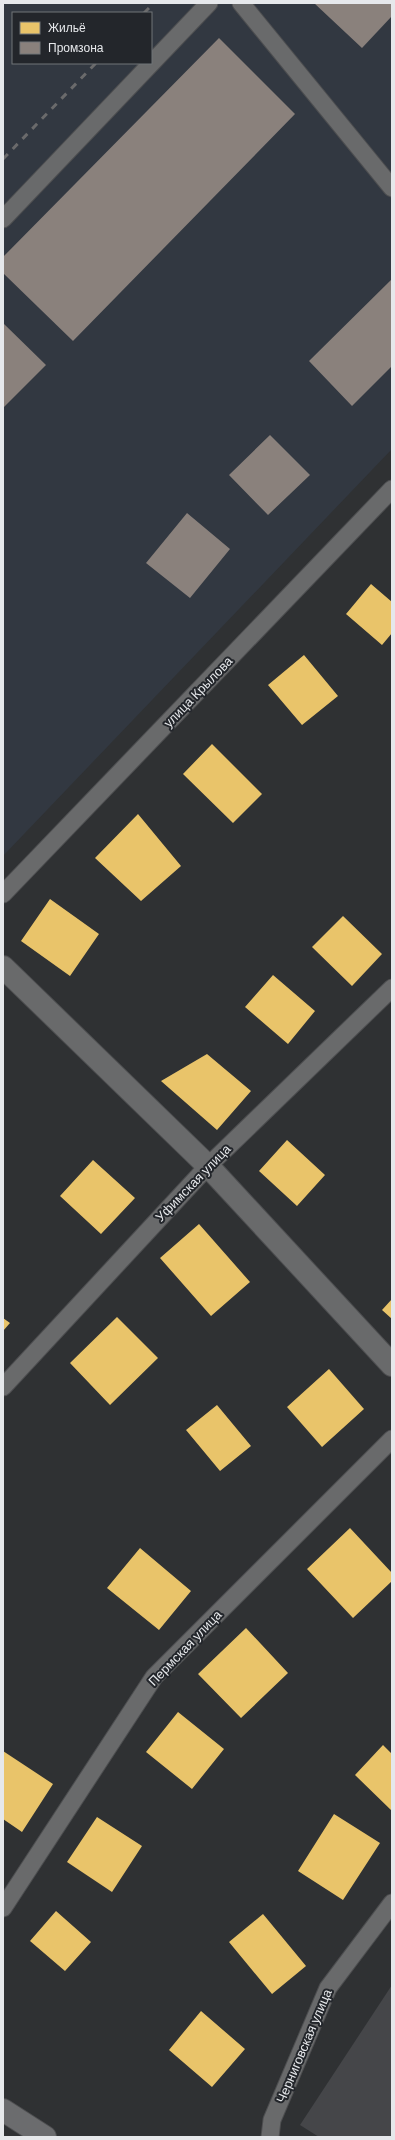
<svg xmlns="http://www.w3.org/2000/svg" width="395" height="2140" font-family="Arial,sans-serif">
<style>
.built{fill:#323841;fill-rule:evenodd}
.homes{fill:#e9c46a}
.industry{fill:#8a817c}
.building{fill:#454649}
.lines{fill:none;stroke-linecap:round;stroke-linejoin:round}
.service-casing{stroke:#4d4e50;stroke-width:19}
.minor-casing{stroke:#4d4e50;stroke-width:24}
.secondary-casing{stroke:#4d4e50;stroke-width:24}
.service{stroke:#696a6b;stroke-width:17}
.minor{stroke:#696a6b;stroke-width:22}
.secondary{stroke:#6b6c6e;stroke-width:22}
.rail{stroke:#6a6a6b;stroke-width:3;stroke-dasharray:7 7;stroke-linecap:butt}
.labels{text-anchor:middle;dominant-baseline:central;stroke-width:4;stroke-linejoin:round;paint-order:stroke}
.street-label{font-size:13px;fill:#e6e8eb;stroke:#23262b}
</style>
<rect width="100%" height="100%" fill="#2f3133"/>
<path class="built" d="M3 3H392V449L3 856ZM13 13H151V63H13Z"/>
<path class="homes" d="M371 584 392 602V633L382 645 346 614Z
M304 655 338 696 302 725 268 685Z
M212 744 262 794 233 823 183 774Z
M138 814 181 866 141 901 95 858Z
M50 899 99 934 70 976 21 941Z
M343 916 382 954 352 986 312 947Z
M273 975 315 1011 288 1044 245 1007Z
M207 1054 251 1091 217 1130 161 1081Z
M287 1140 325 1175 297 1206 259 1171Z
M93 1160 135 1198 101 1234 60 1196Z
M199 1224 250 1282 211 1316 160 1258Z
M392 1299V1319L382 1310Z
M117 1317 158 1358 110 1405 70 1363Z
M3 1318 10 1323 3 1331Z
M329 1369 364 1409 322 1447 287 1407Z
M217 1405 251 1446 220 1471 186 1430Z
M350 1528 392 1573V1581L353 1618 307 1569Z
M140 1548 191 1591 159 1630 107 1588Z
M246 1628 288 1673 241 1718 198 1674Z
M178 1712 224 1749 192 1789 146 1752Z
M383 1745 392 1754V1811L355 1775Z
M3 1751 53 1784 22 1832 3 1819Z
M334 1814 380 1843 343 1900 298 1871Z
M97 1817 142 1846 112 1892 67 1862Z
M56 1911 91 1942 65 1971 30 1941Z
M263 1914 306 1966 272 1994 229 1942Z
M201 2011 245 2049 212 2087 169 2050Z"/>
<path class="industry" d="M314 3H392V16L362 48Z
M219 38 295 114 73 341 3 273V257Z
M392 279V366L352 406 309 361Z
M3 323 46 365 3 408Z
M270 435 310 475 268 515 229 475Z
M187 513 230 549 190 598 146 563Z"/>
<path class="building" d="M392 1985V2137H319L300 2125Z"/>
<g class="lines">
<g class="service-casing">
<path id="service" d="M241 3 392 188
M3 219 209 3
M3 894 392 489
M3 1387 208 1166 392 988
M3 1908 154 1677 392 1439
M270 2137 272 2120 328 1988 392 1903"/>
</g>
<g class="minor-casing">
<path id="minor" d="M3 967 208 1166 392 1365"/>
</g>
<g class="secondary-casing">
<path id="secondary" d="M3 2110 45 2137"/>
</g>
<use href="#service" class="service"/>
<use href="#minor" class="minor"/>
<use href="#secondary" class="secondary"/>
<path class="rail" d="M144 13 154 3
M3 159 96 63"/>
</g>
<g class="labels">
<g class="street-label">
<text transform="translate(198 692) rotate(-46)">улица Крылова</text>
<text transform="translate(193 1183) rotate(-46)">Уфимская улица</text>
<text transform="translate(185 1648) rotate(-46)">Пермская улица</text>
<text transform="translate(304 2046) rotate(-67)">Черниговская улица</text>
</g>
</g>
<rect width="395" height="2140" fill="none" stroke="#e6e8eb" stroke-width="8"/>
<rect x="12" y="12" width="140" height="52" fill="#23262b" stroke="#717478"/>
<rect x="20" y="22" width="20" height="12" fill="#e9c46a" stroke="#717478"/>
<text x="48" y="32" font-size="12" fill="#e6e8eb">Жильё</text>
<rect x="20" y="42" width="20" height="12" fill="#8a817c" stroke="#717478"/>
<text x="48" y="52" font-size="12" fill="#e6e8eb">Промзона</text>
</svg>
